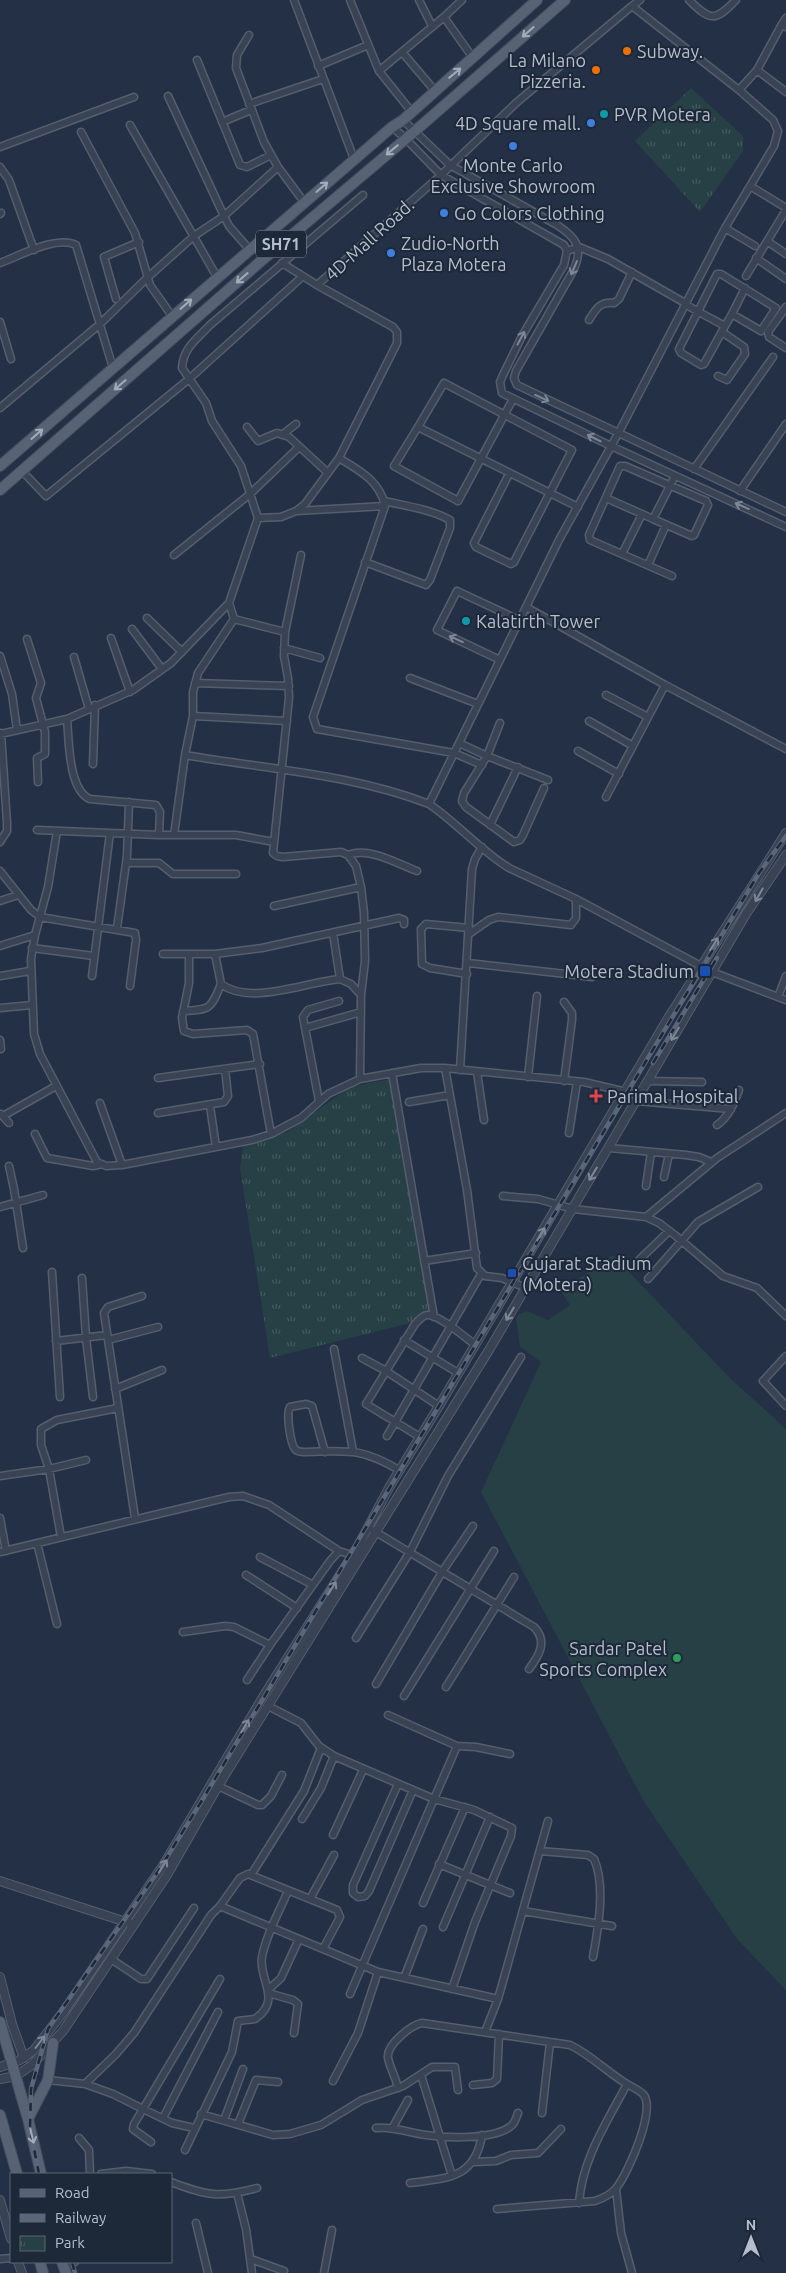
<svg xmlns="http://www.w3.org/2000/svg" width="786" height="2273" font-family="Ubuntu,sans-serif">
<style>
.grass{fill:#264045}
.park{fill:url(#park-tufts)}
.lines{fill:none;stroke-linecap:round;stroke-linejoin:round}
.minor-casing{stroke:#545e6e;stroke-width:9}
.tertiary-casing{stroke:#545e6e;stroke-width:10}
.primary-casing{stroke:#424c5d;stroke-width:12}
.minor{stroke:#394354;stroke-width:6}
.tertiary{stroke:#394354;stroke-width:8}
.primary{stroke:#576274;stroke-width:10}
.rail-casing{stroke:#5a667b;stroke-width:4.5}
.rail{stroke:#1d2839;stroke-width:2.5;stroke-dasharray:8;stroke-linecap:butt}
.oneway{stroke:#a3acbb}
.oneway2{stroke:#7e8797}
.food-dot{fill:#e8710a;stroke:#1d2839;stroke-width:2}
.culture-dot{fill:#0f9aa8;stroke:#1d2839;stroke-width:2}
.shop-dot{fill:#3f7fe0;stroke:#1d2839;stroke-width:2}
.transit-dot{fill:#1a4fb4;stroke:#1d2839;stroke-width:2}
.health-dot{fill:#e0444e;stroke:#1d2839;stroke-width:2}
.leisure-dot{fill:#2e9e5b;stroke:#1d2839;stroke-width:2}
.labels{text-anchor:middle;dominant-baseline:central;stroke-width:4;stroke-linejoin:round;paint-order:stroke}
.shield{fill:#1d2839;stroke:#8891a1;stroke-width:1}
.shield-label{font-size:16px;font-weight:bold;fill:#b6becd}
.poi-label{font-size:18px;fill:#b6becd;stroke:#1d2839;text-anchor:start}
.street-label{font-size:18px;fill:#b6becd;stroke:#1d2839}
</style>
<defs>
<pattern id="park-tufts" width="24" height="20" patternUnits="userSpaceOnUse" patternTransform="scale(1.25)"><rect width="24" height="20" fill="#264045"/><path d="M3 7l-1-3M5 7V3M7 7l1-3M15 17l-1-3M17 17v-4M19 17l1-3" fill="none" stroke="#435a5f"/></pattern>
</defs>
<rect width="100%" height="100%" fill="#243045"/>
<path class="grass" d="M613 1255 728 1376 786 1429V1990L737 1939 643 1800 481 1492 541 1362 520 1347 516 1319 519 1314 527 1311 548 1320 570 1305 561 1291Z"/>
<path class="park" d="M691 88 743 136V151L700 212 635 141Z
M391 1079 435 1311 414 1322 270 1358 240 1168 243 1147 287 1132 350 1087Z"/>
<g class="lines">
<g class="minor-casing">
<path id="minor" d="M294 0 354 159
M350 0 379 71 411 111
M419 0 432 26
M640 0 632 6 739 90 773 120 778 131 774 146 725 228 619 432 559 540 429 804C457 823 481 851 509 868L576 899 712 972 786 1000
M689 0C710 21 715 22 736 0
M444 17 462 0
M786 18 782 24 786 27
M249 35 237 55 236 68 264 142 278 167 304 202
M402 52 435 91
M197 60 240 165 247 167 271 155
M318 66 368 45
M757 70 786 92
M379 71 444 17 473 58
M739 90 757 70 782 24
M168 96 224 216 229 226 249 249
M249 104 323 79
M403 120 450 165 557 225C577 238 584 248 573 271L516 371 514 378 517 385 786 512
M222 122 251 110
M130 125 217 277
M392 127 405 138 441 175 564 245 567 251 564 265 522 336 503 375 500 382 502 393 611 446 786 527
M81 132 135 233 150 285 172 316
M0 147 134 97
M0 167 9 180 34 250
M750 186 786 208
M0 214 1 213
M725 228 755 246
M767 241 786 254
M567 251 579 247 608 259 685 303
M756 258 786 279
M0 263C19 256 57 235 76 245L113 368
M282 263 317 285 441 175 516 103 632 6
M746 276 786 210
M116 299 104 257 139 242
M685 304C698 312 712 319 725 326L704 364 701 365 681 353 679 349 717 274H721L776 308 761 331 732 314 725 326
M786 307 768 332 769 337 786 348
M732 314 745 288
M589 320C596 309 600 301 614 303L619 299 632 272
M0 322 11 359
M718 376 727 380 745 354 744 347 722 332
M513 399 458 501 394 466 418 427 578 507
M0 408 100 324 147 278 194 236 224 216 278 167
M247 427 258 441 277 433 289 437 328 473
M418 427 444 383 572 450 514 562 511 564 476 547 474 543 509 474
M283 434 296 424
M339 458C359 470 380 481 385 506L313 717 317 729 454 753 482 765
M694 469 773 357
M22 471 46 496 189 379 303 276
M740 491 786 424
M606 498 642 514
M296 511 385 506
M258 518 281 517 296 511 305 504 339 458 397 343V332L393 327 317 285
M653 519 692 536 694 535 708 505 706 501 625 466H620L589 535 590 540 672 576
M622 554 642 514 653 519 675 476
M174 555 250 494 299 447
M365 562 426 585 430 580 450 528V520C430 509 406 506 384 501
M648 565 666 525
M526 607 665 685 786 749
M147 618 182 652
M234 619 198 673 193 692V716L185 755C266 769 352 774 429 804
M132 629 162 669
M285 632 301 555
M111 638 130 692
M27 639 41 683 36 698 45 732V754L37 758 38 782
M284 648 320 658
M0 656 12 694 17 730
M74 657 89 709
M500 660 437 630 457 591 519 620
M410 678 478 704
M195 683 289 686
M606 695 648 717
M193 716 287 721
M67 719C69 739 68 790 90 799L156 805 160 812 159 835H236L274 842
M589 721 633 746
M0 734 67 719 133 690 171 663 229 603
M459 743 487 756 500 723
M578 751 619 774
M93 764 95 705
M544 788 523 835 520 840 514 842 466 807 462 801 464 793 487 756 548 780
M606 797 665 685
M490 825 518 767
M37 830 159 835
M57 831 48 887 35 935 31 959 34 1034 40 1054 97 1162 106 1166 122 1165 252 1140 271 1134 301 1118 328 1094 360 1079 361 995 365 961 364 913 361 887 356 866 348 855 341 852 283 857 277 856 273 853 289 698 288 678 284 656 285 632 234 619 229 603 258 518 241 466 212 421 206 403 182 368C183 348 197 339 210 325L363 195
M174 835 185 755
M0 842 7 831V823L1 733
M348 855C370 847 396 863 417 871
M126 863H159L173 874H236
M0 871 31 910 40 917 135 933 136 940 130 986
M0 901 18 895
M274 906 361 887
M117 928 127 856 129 802
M333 933 340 979
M469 934 489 920 498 917 571 925 576 918V899
M0 946 35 935
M32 948 94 956
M163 954H215L262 948 399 918 404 920V924
M189 954V983L182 1018 184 1031 193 1034 247 1030 253 1034 271 1134
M215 954 221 984C250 1006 306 982 340 979L351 984 361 995
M468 963 592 977
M467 974 430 968 422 964 421 929 426 924 469 928
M0 976 30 971
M92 976 110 833
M778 997 786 976
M0 1008 32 1005
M183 1011C210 1010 211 1009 221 984
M305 1028 361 1012
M0 1040 1 1049
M445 1068 467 1190 477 1268 485 1276 502 1278 526 1288
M460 1070 472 869 475 859 482 847
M477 1072 484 1120
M392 1073 434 1317
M528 1077 537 996
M158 1078 260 1064
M360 1079 421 1068H445L584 1082 639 1095
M564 1081 572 1020V1013L564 1002
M648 1081 702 1082
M319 1101 303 1017 308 1010 339 1001
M636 1101 731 1109
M409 1102 450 1095
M100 1103 122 1165
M210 1106 216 1147
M158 1113 224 1102 228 1096 225 1069
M1 1114 9 1123
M3 1116 56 1086
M717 1125C729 1117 734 1103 739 1090
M569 1133 577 1082
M35 1134 47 1158 93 1166 102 1164
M609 1148 686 1155 699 1157 711 1162
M9 1166 14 1189 23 1248
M664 1177 669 1154
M646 1186 651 1152
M503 1196 538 1199 573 1209 646 1217 717 1158 786 1113
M0 1207 43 1195
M646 1217 659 1223 676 1236 723 1276 757 1288 786 1316
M424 1261 476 1253
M636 1263 669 1231
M52 1272 60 1397
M82 1278 86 1338 93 1397
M648 1279 698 1222 758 1187
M108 1340 158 1327
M404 1340 458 1373
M56 1341 107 1335
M334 1349 353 1451
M786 1356 763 1381 786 1406
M362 1358 386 1371 439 1406
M115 1389 162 1370
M387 1436 481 1274
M420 1437 366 1404 415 1324C418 1321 423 1315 427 1315 438 1314 465 1337 474 1344
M325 1452 312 1406 306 1404 290 1407C286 1412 290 1445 296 1450 297 1451 301 1452 303 1452 347 1451 360 1447 399 1470
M0 1476 49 1469 86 1460
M0 1518 6 1551
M135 1518 104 1313 108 1307 142 1296
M369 1528 534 1627C548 1641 539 1656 529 1669
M61 1537 49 1469 41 1445V1429L57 1420 118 1408
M37 1543 57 1624
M0 1552 229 1497 243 1496 269 1505 339 1551
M260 1557 313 1585
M246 1575 297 1608
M183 1632 225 1626 234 1627 270 1645 247 1680
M356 1638 410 1552 448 1476 521 1357
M270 1645 330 1561 339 1551 355 1556
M376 1684 442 1572 473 1526
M446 1687 514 1577
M404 1696 494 1551
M268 1706 301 1723 319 1746 334 1756 434 1799 350 1994
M388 1715 457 1746 434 1799 474 1810 512 1828 511 1836 475 1922 452 1989
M457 1746 476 1747 510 1754
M398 1784 353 1885V1893L358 1897 365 1896 369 1891 413 1790
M218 1786 258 1805H262L271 1796 282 1775
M302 1819 321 1788 334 1756
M333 1835 363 1770
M540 1851 588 1855 594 1859C606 1886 598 1929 593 1957
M439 1864 510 1893
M251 1875 304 1791 321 1748
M310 1899 334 1855
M423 1903 465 1807
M220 1906 240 1878 248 1874 337 1910 340 1917 323 1949
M523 1911 612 1926
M443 1927 490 1817
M111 1959 141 1979H147L194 1908
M404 1978 423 1929
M268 1990 281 1978 299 1939
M268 1993 293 2000 298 2004 294 2033
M485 2032 498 1999 548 1821
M421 2075 452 2176
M48 2080 85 2084 116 2054 134 2033 211 1915 220 1906 378 1972 498 1999
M333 2081 358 2033 378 1972
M85 2084 113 2094 143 2109 220 1979
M473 2085 492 2083 497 2079 499 2034
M398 2088C396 2078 390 2068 388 2058 386 2045 411 2025 422 2023L570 2045C591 2055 607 2072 627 2084 632 2087 639 2090 643 2094 657 2108 628 2173 617 2187 612 2194 604 2198 595 2201L497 2209
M542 2113 550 2042
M201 2114 273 2135 290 2134 321 2125 362 2100 403 2086 432 2067H455L458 2090
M163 2118 218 2012
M224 2120 243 2069
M238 2124 256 2080 278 2082
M393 2127 408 2100
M376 2128C394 2126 408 2133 426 2135 446 2138 494 2140 511 2126 515 2123 516 2118 518 2113
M79 2138 89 2150 90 2174
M151 2142 133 2129 134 2124 143 2109 172 2123 194 2128
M185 2150 232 2052 238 2021 255 2019C283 2000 258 1979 262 1957 266 1935 279 1912 288 1891
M474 2162 496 2161 511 2155 538 2153 561 2129
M101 2174 126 2171 152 2174
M171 2182C207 2196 219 2198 257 2188
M410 2183C447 2178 475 2179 482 2135
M616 2189 621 2233 632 2273
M237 2193 246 2229 252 2273
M579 2203C582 2159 607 2122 627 2084
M196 2223 208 2273
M0 2259 11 2258
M251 2259 284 2271
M63 2265 75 2262
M324 2273 332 2230"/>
</g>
<g class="tertiary-casing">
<path id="tertiary" d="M0 1881 129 1923
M0 1977 12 2024 24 2058
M0 2067 20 2060 34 2050 64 2011 164 1864 263 1697 357 1548 390 1486 439 1406 667 1020 786 833
M0 2079 16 2076 32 2065 63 2031 167 1875 218 1786 489 1350 746 914 786 855
M0 2200 11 2239
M18 2262 22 2273"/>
</g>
<g class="primary-casing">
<path id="primary" d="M0 466 392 127 403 120 537 0
M0 490 260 262 415 131 565 0
M0 2022 28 2119 41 2174
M0 2115 17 2174
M28 2119 48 2080 53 2043
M40 2262 43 2273
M62 2262 66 2273"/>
</g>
<use href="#minor" class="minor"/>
<use href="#tertiary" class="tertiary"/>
<use href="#primary" class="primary"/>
<g class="rail-casing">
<path id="rail" d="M653 1063 717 958
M39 2174 30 2128 31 2089 48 2029 159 1870 201 1802 759 873 786 836
M72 2262 75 2273"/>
</g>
<use href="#rail" class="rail"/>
</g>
<defs><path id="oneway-shaft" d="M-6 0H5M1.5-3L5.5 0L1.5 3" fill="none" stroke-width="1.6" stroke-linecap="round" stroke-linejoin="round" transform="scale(1.25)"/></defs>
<g class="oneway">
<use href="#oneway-shaft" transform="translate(528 32) rotate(139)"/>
<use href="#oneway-shaft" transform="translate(455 73) rotate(-40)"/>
<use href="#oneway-shaft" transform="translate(392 150) rotate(140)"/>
<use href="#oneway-shaft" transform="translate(322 187) rotate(-41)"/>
<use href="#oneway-shaft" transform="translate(242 278) rotate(139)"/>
<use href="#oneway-shaft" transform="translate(186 304) rotate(-41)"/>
<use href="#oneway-shaft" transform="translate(120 385) rotate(139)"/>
<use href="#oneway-shaft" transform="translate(37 434) rotate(-41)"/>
<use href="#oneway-shaft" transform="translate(32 2136) rotate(77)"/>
</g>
<g class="oneway2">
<use href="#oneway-shaft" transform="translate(574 268) rotate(113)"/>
<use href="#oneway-shaft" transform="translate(521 338) rotate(-62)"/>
<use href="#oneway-shaft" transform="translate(542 398) rotate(24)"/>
<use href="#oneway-shaft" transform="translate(594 438) rotate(-154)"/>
<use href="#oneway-shaft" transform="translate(742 506) rotate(-156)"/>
<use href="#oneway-shaft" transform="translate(456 639) rotate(-156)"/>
<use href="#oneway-shaft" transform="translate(759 895) rotate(119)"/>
<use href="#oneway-shaft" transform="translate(714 944) rotate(-58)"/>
<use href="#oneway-shaft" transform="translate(675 1034) rotate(121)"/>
<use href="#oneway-shaft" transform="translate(593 1174) rotate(121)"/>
<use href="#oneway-shaft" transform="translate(541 1234) rotate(-59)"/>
<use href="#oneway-shaft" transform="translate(510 1314) rotate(121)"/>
<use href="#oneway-shaft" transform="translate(332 1588) rotate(-58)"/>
<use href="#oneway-shaft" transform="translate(245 1726) rotate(-59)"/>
<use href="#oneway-shaft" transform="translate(163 1866) rotate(-58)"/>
<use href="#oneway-shaft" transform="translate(40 2042) rotate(-53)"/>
</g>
<g class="food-dot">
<circle cx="627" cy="51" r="5"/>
<circle cx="596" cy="70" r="5"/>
</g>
<g class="culture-dot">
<circle cx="604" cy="114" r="5"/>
<circle cx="466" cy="621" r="5"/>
</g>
<g class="shop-dot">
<circle cx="591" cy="123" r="5"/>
<circle cx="513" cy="146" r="5"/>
<circle cx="444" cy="213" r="5"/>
<circle cx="391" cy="253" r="5"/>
</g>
<g class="transit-dot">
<rect x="699" y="965" width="12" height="12" rx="2.5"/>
<rect x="507" y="1268" width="10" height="10" rx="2.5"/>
</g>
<path class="health-dot" d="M593.5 1088.5h5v5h5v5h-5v5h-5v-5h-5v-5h5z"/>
<circle class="leisure-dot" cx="677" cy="1658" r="5"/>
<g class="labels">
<rect class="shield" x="256" y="230.5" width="50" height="27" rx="4"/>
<g class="shield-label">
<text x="281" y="244">SH71</text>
</g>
<g class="poi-label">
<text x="637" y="51">Subway.</text>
<text x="586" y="60" text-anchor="end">La Milano<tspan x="586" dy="21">Pizzeria.</tspan></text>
<text x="614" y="114">PVR Motera</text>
<text x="581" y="123" text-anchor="end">4D Square mall.</text>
<text x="513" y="165" text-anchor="middle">Monte Carlo<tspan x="513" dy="21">Exclusive Showroom</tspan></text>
<text x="454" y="213">Go Colors Clothing</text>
<text x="401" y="243">Zudio-North<tspan x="401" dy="21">Plaza Motera</tspan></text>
<text x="476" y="621">Kalatirth Tower</text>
<text x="694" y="971" text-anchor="end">Motera Stadium</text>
<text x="607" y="1096">Parimal Hospital</text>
<text x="522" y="1263">Gujarat Stadium<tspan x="522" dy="21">(Motera)</tspan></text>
<text x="667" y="1648" text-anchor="end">Sardar Patel<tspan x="667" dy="21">Sports Complex</tspan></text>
</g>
<g class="street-label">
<text transform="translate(369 239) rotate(-42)">4D-Mall Road.</text>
</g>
</g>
<rect x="10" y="2173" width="162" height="90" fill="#1d2839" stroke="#5a6474"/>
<rect x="20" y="2189" width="25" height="8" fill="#576274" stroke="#5a6474"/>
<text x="55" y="2198" font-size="15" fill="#b6becd">Road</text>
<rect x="20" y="2214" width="25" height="8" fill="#5a667b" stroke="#5a6474"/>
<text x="55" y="2223" font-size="15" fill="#b6becd">Railway</text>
<rect x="20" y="2236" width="25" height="15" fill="url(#park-tufts)" stroke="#5a6474"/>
<text x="55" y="2248" font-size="15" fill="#b6becd">Park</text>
<g transform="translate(751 2238)" stroke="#1d2839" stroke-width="4" paint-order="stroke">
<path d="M0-4L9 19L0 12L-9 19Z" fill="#b6becd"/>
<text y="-8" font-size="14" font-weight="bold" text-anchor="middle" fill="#b6becd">N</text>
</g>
</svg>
